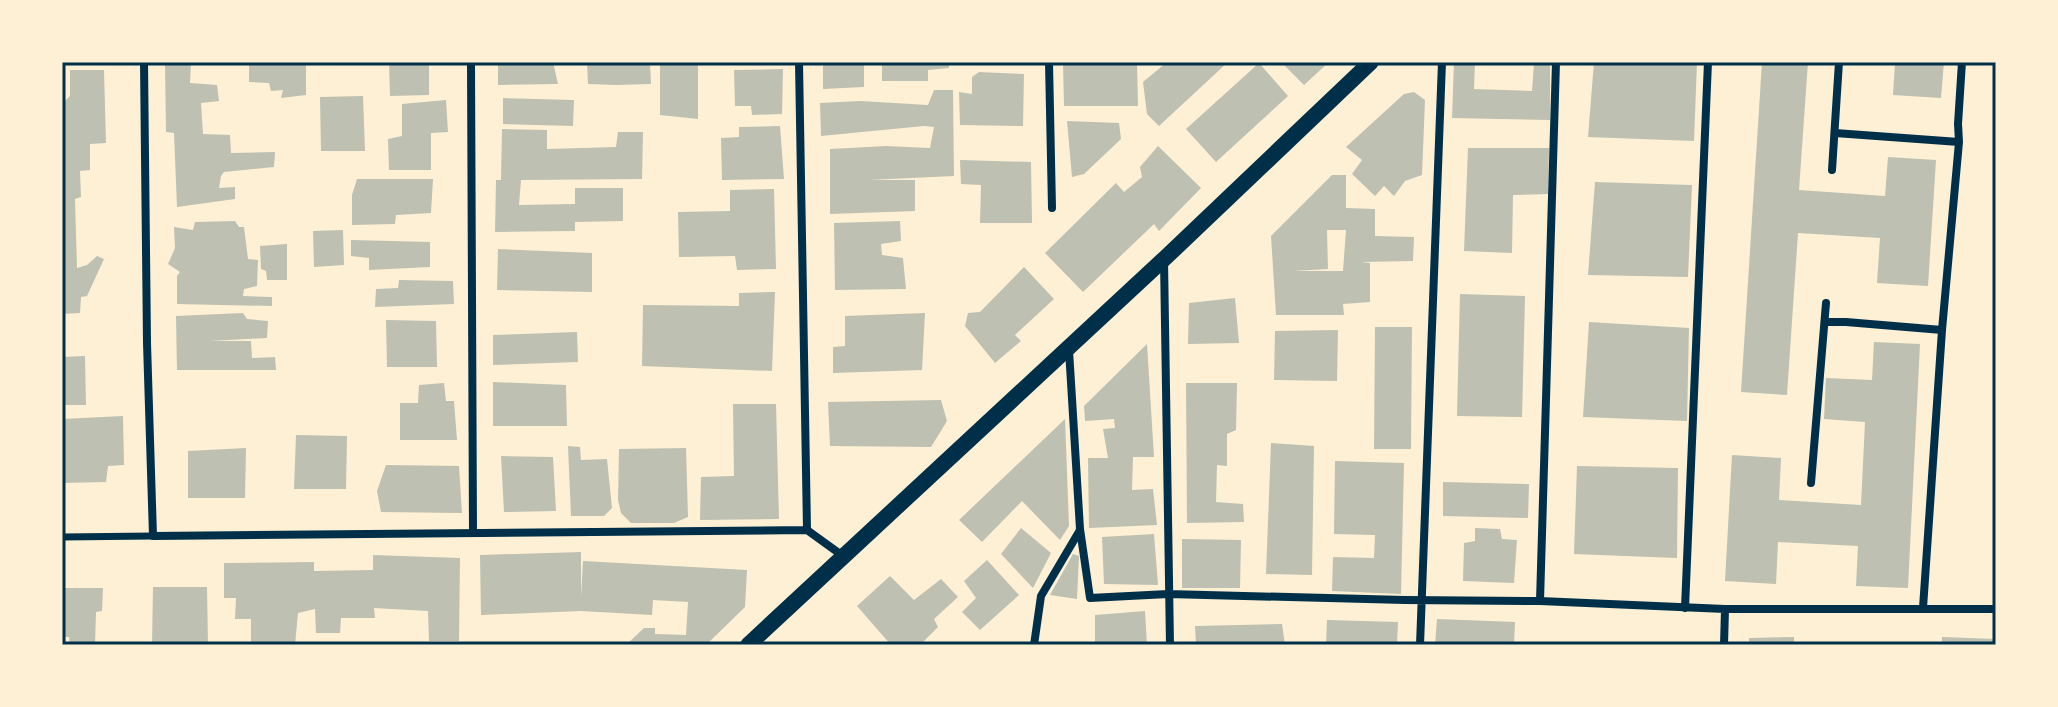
<svg xmlns="http://www.w3.org/2000/svg" width="2058" height="707" font-family="Figtree,sans-serif">
<style>
.building{fill:#bec0b2;fill-rule:evenodd}
.lines{fill:none;stroke-linecap:round;stroke-linejoin:round}
.pedestrian{stroke:#003049;stroke-width:7}
.minor{stroke:#003049;stroke-width:8}
.secondary{stroke:#003049;stroke-width:16}
.neatline{fill:none;stroke:#003049;stroke-width:3}
</style>
<rect width="100%" height="100%" fill="#fdf0d5"/>
<path class="building" d="M165 62H191L190 83 217 85 219 101 201 103 203 134 230 135 231 153 275 152 274 167 224 172 221 176 219 188 235 187V199L177 207 174 133 166 132Z
M249 62H306V95L281 98 283 90 271 91 269 83 249 82Z
M389 62H429V95L390 96Z
M498 62H553L558 84 498 85Z
M587 62H650L651 84 616 85 588 84Z
M660 62H698V119L660 115Z
M823 62H864V87L823 89Z
M882 62H949V68L928 70V81H882Z
M1063 62H1137L1138 106H1064Z
M1167 62H1228L1159 126 1147 114 1143 82Z
M1281 62H1329L1304 85Z
M1454 62H1475L1474 89 1532 91 1534 63 1550 62V120L1452 118Z
M1594 62H1697L1694 141 1588 137Z
M1762 62H1808L1799 190 1885 196 1888 157 1936 160 1928 286 1877 283 1880 238 1798 233 1787 395 1741 392Z
M1895 62H1944L1941 98 1893 95Z
M1259 63 1288 96 1216 162 1186 129Z
M783 69 782 114 752 115 751 106H735L734 70Z
M70 70H104L106 143 90 144V170L80 171 81 197 75 199 77 268 87 265 97 256 104 259 87 296 81 297 80 313 62 314V104L70 96Z
M979 72 1024 74 1023 126 960 125 959 92 972 94V77Z
M934 90H953L954 176 869 180H915V211L830 214V149L886 146 930 148 934 127 924 126 821 136 820 103 860 101 928 105Z
M1414 92 1425 100 1422 175 1405 181 1394 196 1384 186 1375 196 1352 174 1362 160 1346 147 1404 94Z
M363 96 365 151H321L320 97Z
M503 98 574 100 573 126 503 124Z
M446 100 448 132 431 133V170H389L388 139 402 136V104Z
M1067 121 1119 123 1121 139 1084 174 1072 177Z
M780 126 784 179 722 180 721 138 739 137V127Z
M502 129 547 130V149L616 147 618 132H643L642 179 521 180 519 205 575 204V188H623V221L575 222V231L495 232 496 180H501Z
M1158 146 1201 188 1159 231 1154 224 1083 292 1045 253 1116 183 1124 192 1142 177 1140 167Z
M1468 148H1549L1548 194 1513 195 1512 253 1464 251Z
M960 160 1031 162 1032 223H980L981 185 961 184Z
M1332 175H1346V208L1375 209V236L1414 237 1413 261 1361 262 1370 263V302L1343 304 1344 315H1276L1271 236ZM1327 230H1346L1343 271H1293L1328 269Z
M357 179H433L431 213 396 215 395 224 352 225V195Z
M1595 182 1692 185 1688 277 1588 275Z
M774 189 776 269 737 270 735 256 679 257 678 212 730 211V190Z
M235 221 239 227H244L248 259 258 260 257 286 244 289 243 296 272 297V306L177 304V276L180 272 168 264 175 248 174 227 193 230 195 222Z
M900 221 901 241 881 244 882 255 903 258 906 289 835 290 834 223Z
M343 230 344 265 314 267 313 231Z
M351 240 430 242V267L369 270V258L351 256Z
M287 244V280H267L266 271 261 269 260 246Z
M498 249 592 253V292L497 290Z
M1024 267 1054 299 1015 335 1021 341 995 363 965 326 968 313 980 312Z
M399 280 453 281 454 304 375 307 376 289 398 288Z
M775 292 772 371 642 366 643 305 739 306V293Z
M1460 294 1525 296 1522 417 1457 416Z
M1235 298 1239 343 1188 344 1189 303Z
M243 313 247 319 268 321 267 338 209 341H251L252 358 275 357 276 370H177L176 316Z
M925 313 922 370 833 373V347L845 346V316Z
M386 320 436 321 437 367H387Z
M1589 322 1689 328 1687 421 1583 417Z
M1375 327H1412L1411 449H1374Z
M1338 330 1337 381 1274 380 1275 331Z
M577 332 578 362 493 365V335Z
M1874 342 1920 344 1908 588 1856 586 1858 546 1778 542 1776 584 1725 581 1732 455 1781 458 1779 500 1861 505 1865 422 1824 419 1826 378 1872 380Z
M1147 344 1154 457H1133L1132 490 1153 489 1157 525 1089 528 1088 458H1108L1103 429 1115 428 1114 419 1085 421 1084 406Z
M85 356 86 405H62V357Z
M493 382 566 385 567 426H493Z
M444 383 446 401H454L457 440H400V403H418L419 385Z
M1186 383H1237L1236 430 1227 434V466L1217 465 1216 502 1243 504 1244 522 1187 523Z
M941 400 947 421 931 447 830 446 828 402Z
M733 404H776L779 519 700 520 701 477 734 476Z
M123 416 124 465 108 466 106 482 62 483V419Z
M1065 419 1069 526 1060 540 1022 501 982 542 959 520Z
M296 435 347 436 346 489H294Z
M1271 443 1314 446 1312 575 1266 574Z
M568 446 580 447 581 460 607 459 612 508 604 516H571Z
M246 448 245 498H188V451Z
M686 448 688 517 674 523H631L621 513 618 500 619 449Z
M501 456 553 457 556 511 504 512Z
M1335 461 1404 463 1401 594 1332 591 1333 557 1374 558 1375 535 1334 534Z
M386 465 459 466 462 513 381 512 377 491Z
M1577 466 1678 468 1677 558 1574 554Z
M1443 482 1529 484 1528 518 1443 516Z
M1021 528 1051 553 1033 588 1001 554Z
M1475 528 1500 529 1502 539 1517 540 1514 583 1463 581 1464 543 1475 541Z
M1154 534 1158 585 1104 584 1102 537Z
M1182 539 1241 540 1240 588H1182Z
M581 552V597L583 561 747 570 745 607 706 645H626L644 628H655V634L686 635 688 602 653 600 652 615 581 611 481 615 480 555Z
M1073 554 1079 556 1077 599 1050 595Z
M373 555 460 558 459 641H429L428 611 374 608 375 618H341L340 633H316L315 609 298 613 295 645H251V619H235L236 598H224V563L314 562V571L373 570Z
M987 560 1019 595 980 630 962 612 976 598 964 581Z
M890 576 914 600 941 579 958 597 934 619 938 627 920 645H891L857 606Z
M153 587H207L208 645H152Z
M62 588H103L102 611 96 612 95 645H70L69 637H62Z
M1145 611 1147 645H1095V615Z
M1437 619 1515 622 1514 645H1435Z
M1327 620 1398 622 1397 645H1326Z
M1282 624 1285 645H1196L1195 626Z
M1794 637V645H1749V638Z
M1942 637 1996 639V645H1942Z"/>
<g class="lines">
<path class="pedestrian" d="M62 537 153 536"/>
<path class="minor" d="M144 62 147 343 153 536 807 530
M471 62 473 533
M799 62 807 530
M1049 62 1052 208
M1835 133 1959 142
M1832 170 1839 62
M1164 260 1170 645
M1826 322H1846L1942 330
M1069 350 1080 529 1090 598 1168 594 1405 600 1540 601 1725 609H1996
M1811 483 1826 303
M807 530 843 556
M1540 601 1556 62
M1685 608 1708 62
M1923 608 1942 330 1959 142 1958 124 1962 62
M1034 645 1041 596 1080 530
M1420 645 1442 62
M1724 645 1725 609"/>
<path class="secondary" d="M748 645 1164 259 1371 62"/>
</g>
<rect width="2058" height="707" fill="none" stroke="#fdf0d5" stroke-width="128"/>
<rect x="64" y="64" width="1930" height="579" class="neatline"/>
</svg>
